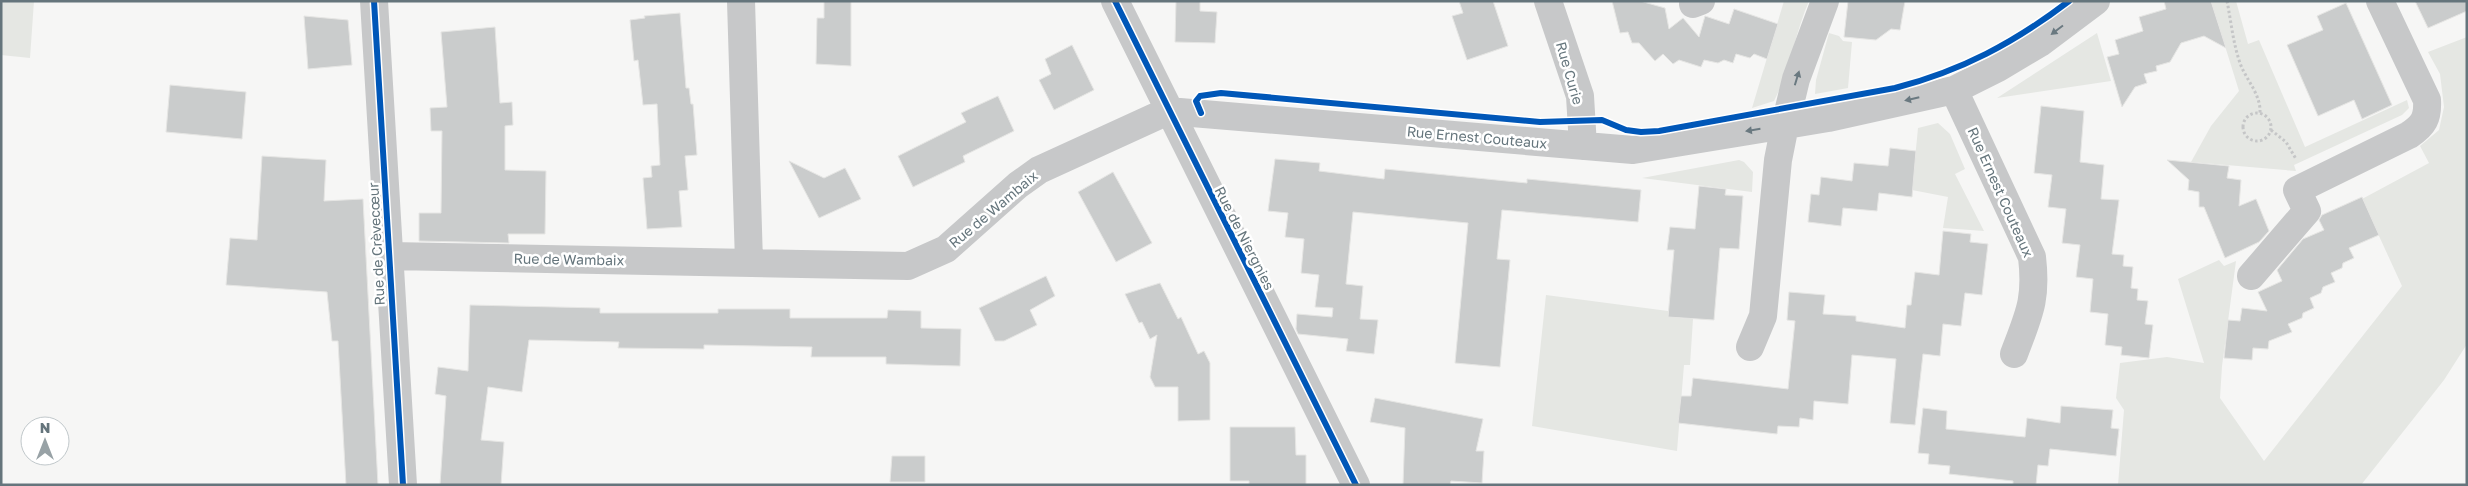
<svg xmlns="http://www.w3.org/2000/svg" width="2468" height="486" font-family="'Golos Text',sans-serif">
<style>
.green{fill:#e5e7e3}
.building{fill:#cacccc;stroke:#e6e6e4}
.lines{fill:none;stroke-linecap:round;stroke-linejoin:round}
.path{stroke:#c5c6c7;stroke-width:3;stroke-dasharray:2.5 2.5;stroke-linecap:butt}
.minor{stroke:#c7c8c9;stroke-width:28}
.cycleway-casing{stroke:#fff;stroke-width:9}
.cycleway{stroke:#0057b8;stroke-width:6}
.oneway{fill:#6a7980}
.labels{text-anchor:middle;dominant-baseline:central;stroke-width:5;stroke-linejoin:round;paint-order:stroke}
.street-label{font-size:14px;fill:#65757c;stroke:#fff}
</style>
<rect width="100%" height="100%" fill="#f6f6f5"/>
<path class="green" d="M1 1H34L30 58 1 55Z
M1784 1H1809C1795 33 1790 70 1774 101L1752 108Z
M2211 1H2236L2248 44 2259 40 2305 147 2407 100 2409 108 2402 115 2294 165 2296 171 2191 162 2211 126 2239 91Z
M1829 33 1839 36 1843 41 1852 42 1848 88 1815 94 1816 80Z
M2097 33 2111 81 1997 98Z
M2467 37V344L2444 380 2361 485H2118L2124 410 2116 398 2120 363 2167 357 2204 363 2178 279 2219 260 2224 266 2236 261 2222 366 2220 398 2264 461 2402 286 2362 199 2429 163 2420 146 2439 130 2444 107 2440 74 2428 52Z
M1938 123 1950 134 1965 169 1955 174 1984 231 1943 228 1948 197 1912 190 1918 128Z
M1739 160 1744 162 1753 172 1752 192 1642 178Z
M1546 295 1668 311V317L1693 319 1690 365H1684L1677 451 1532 426Z"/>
<path class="building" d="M824 1H851V66L816 64 817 18H824Z
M1176 1H1200V11L1217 12 1215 43 1175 42Z
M1459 1H1493L1508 46 1467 60 1452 16 1463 13Z
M1612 1H1640L1665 8 1669 29 1683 18 1699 37 1705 16 1729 24 1734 9 1778 24 1767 59 1754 54 1750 58 1736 54 1733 63 1724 60 1718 63 1704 60 1701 67 1679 60 1673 64 1663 54 1655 61 1639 43H1632L1628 32 1620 33Z
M1848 1H1905L1900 30 1891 29 1876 40 1844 37Z
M2164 1H2211L2226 48 2204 36 2181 43 2170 62 2156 66 2157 71 2144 74 2147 83 2135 87 2122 107 2107 57 2119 54 2115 40 2143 31 2139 17 2166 9Z
M2415 1H2467V11L2428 28Z
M2346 3 2392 105 2362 119 2354 100 2318 116 2287 45 2323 30 2317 16Z
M680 13 686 88H689L691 104H693L697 155 685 156 688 190 679 191 682 227 647 229 643 178 652 177 651 166 660 165 657 104 643 105 638 60 634 61 630 20 645 18 644 16Z
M304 16 348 20 352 65 308 69Z
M495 27 500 103 512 102 513 125 505 126V170L546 171 545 234H508L509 243 419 241V213H441L442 131H431L430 108 447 107 441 32Z
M1072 45 1094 90 1054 110 1039 80 1051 74 1045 59Z
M170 85 246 92 242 139 166 132Z
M998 96 1014 131 963 156 965 162 913 187 898 156 966 122 961 113Z
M2041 106 2084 111 2080 162 2104 165 2101 199 2119 200 2112 254 2124 255 2123 266 2133 267 2131 288 2138 289 2137 300 2148 301 2145 324 2153 325 2149 358 2121 355 2122 347 2105 345 2108 314 2090 312 2093 279 2076 277 2080 245 2062 243 2066 209 2048 207 2052 175 2034 173Z
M1890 148 1916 151 1912 197 1879 193 1877 211 1843 208 1841 226 1808 222 1811 194 1819 195 1821 177 1852 181 1854 163 1888 166Z
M262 156 326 160 324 201 363 199 378 485H346L338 341H332L327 292 226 285 230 238 257 240Z
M1275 159 1320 163 1319 171 1384 179 1385 169 1527 183V179L1641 190 1638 222 1502 210 1497 259 1510 260 1500 367 1455 363 1468 223 1353 212 1346 284 1363 286 1360 319 1378 320 1374 354 1346 351 1348 339 1298 334 1296 329 1297 314 1332 317 1333 308 1315 307 1319 275 1301 273 1304 239 1285 237 1288 213 1268 211Z
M2167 160 2229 166 2227 178 2241 180 2239 206 2256 199 2269 231 2259 242 2225 258 2204 207H2199V192L2188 190 2189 180Z
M789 161 824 178 845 168 861 199 819 218Z
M1113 172 1152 243 1116 262 1078 192Z
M1699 186 1726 189 1725 195 1743 196 1739 249 1720 248 1714 320 1668 317 1674 250H1667L1670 227 1695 229Z
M2362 197 2379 235 2349 248 2354 258 2343 263 2342 268 2331 273 2335 282 2323 287 2321 293 2310 298 2314 308 2303 313 2302 318 2288 324 2292 332 2269 341 2268 349 2253 348 2252 360 2224 358 2228 320 2240 321 2242 308 2267 311 2258 292 2282 281 2277 270 2303 239 2324 230 2319 220 2322 215Z
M1943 231 1971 234 1970 242 1988 244 1982 295 1965 293 1961 326 1943 324 1940 356 1923 354 1915 425 1890 423 1896 359 1852 355 1848 404 1814 401 1813 420 1800 418 1799 427 1778 426 1777 434 1678 423 1681 396H1691L1693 378 1788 389 1795 321 1787 320 1789 292 1825 295 1823 314 1856 316V321L1905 328 1907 305H1911L1915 272 1939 275Z
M1046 276 1055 296 1030 310 1037 325 1004 341H995L979 308Z
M1160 283 1178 319 1181 317 1198 354 1204 351 1210 363V420L1178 421V387H1155L1150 377 1157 335 1150 339 1142 322 1139 323 1125 294Z
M470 305 600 308V313H718V309H790V318H887L888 310 921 311V328L961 329 960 366 886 364V357H811L812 347 704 345V349L618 348 619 342 529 340 522 392 488 387 481 440 504 442 501 485H440L446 396 435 394 438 367 468 371Z
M1375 398 1483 419 1476 451H1484L1482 483 1451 481 1450 485H1403L1405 428 1370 422Z
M2061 406 2113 410 2111 428 2119 429 2116 456 2050 449 2048 466 2038 465 2036 485H2013V481L1949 474 1950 466 1928 464 1929 454 1918 453 1923 408 1947 411 1946 429 2025 437 2027 418 2060 423Z
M1230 427H1295L1296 455H1306V485H1249V481H1230Z
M892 456H925V482H890Z"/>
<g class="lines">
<path class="path" d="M2227 1C2231 21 2233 43 2240 63 2246 80 2261 94 2260 113
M2243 127a14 14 0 1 1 28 0a14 14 0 1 1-28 0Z
M2271 130 2286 142 2296 159"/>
<path class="minor" d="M374 1 403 485
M741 1 749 262
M1115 1 1356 485
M1548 1 1580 96 1583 146
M1693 4 1701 1
M1954 90 2032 257C2037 300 2029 314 2014 354
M390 256 908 266 946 249 1018 185 1039 170 1168 111 1633 150 1828 118 1954 90 1998 68 2040 43 2096 1
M2251 276 2307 211 2297 190 2409 135C2424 125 2428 118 2427 100L2380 1
M1750 347 1763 316 1778 160 1785 125 1796 79 1825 1"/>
<g class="cycleway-casing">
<path id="cycleway" d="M374 1 403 485
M1115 1 1356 485
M1201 113 1196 101 1200 96 1221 93 1540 122 1602 120 1626 130 1641 132 1659 131 1895 88C1961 71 2014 43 2069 1"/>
</g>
<use href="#cycleway" class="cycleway"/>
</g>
<defs><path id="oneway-solid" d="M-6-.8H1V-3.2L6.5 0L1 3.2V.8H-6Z" transform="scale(1.25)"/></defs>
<g class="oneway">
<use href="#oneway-solid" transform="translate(2057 30) rotate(143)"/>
<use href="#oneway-solid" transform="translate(1797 78) rotate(-73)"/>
<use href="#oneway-solid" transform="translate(1912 99) rotate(167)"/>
<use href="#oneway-solid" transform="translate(1753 130) rotate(171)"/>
</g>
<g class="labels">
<g class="street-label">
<text transform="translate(1570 73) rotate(74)">Rue Curie</text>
<text transform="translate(1477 137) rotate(5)">Rue Ernest Couteaux</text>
<text transform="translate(2001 192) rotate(66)">Rue Ernest Couteaux</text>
<text transform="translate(993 209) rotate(-40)">Rue de Wambaix</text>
<text transform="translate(1245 238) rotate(63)">Rue de Niergnies</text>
<text transform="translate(376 244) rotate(-93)">Rue de Crèvecœur</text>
<text transform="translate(569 259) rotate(1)">Rue de Wambaix</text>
</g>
</g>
<rect width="2468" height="486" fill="none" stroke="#65757c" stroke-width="5"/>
<g transform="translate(45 441)"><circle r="24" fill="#ffffff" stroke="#c1c8cb"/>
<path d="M0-4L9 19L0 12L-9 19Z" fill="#98a2a6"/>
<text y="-8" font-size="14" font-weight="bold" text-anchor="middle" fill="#65757c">N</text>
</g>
</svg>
